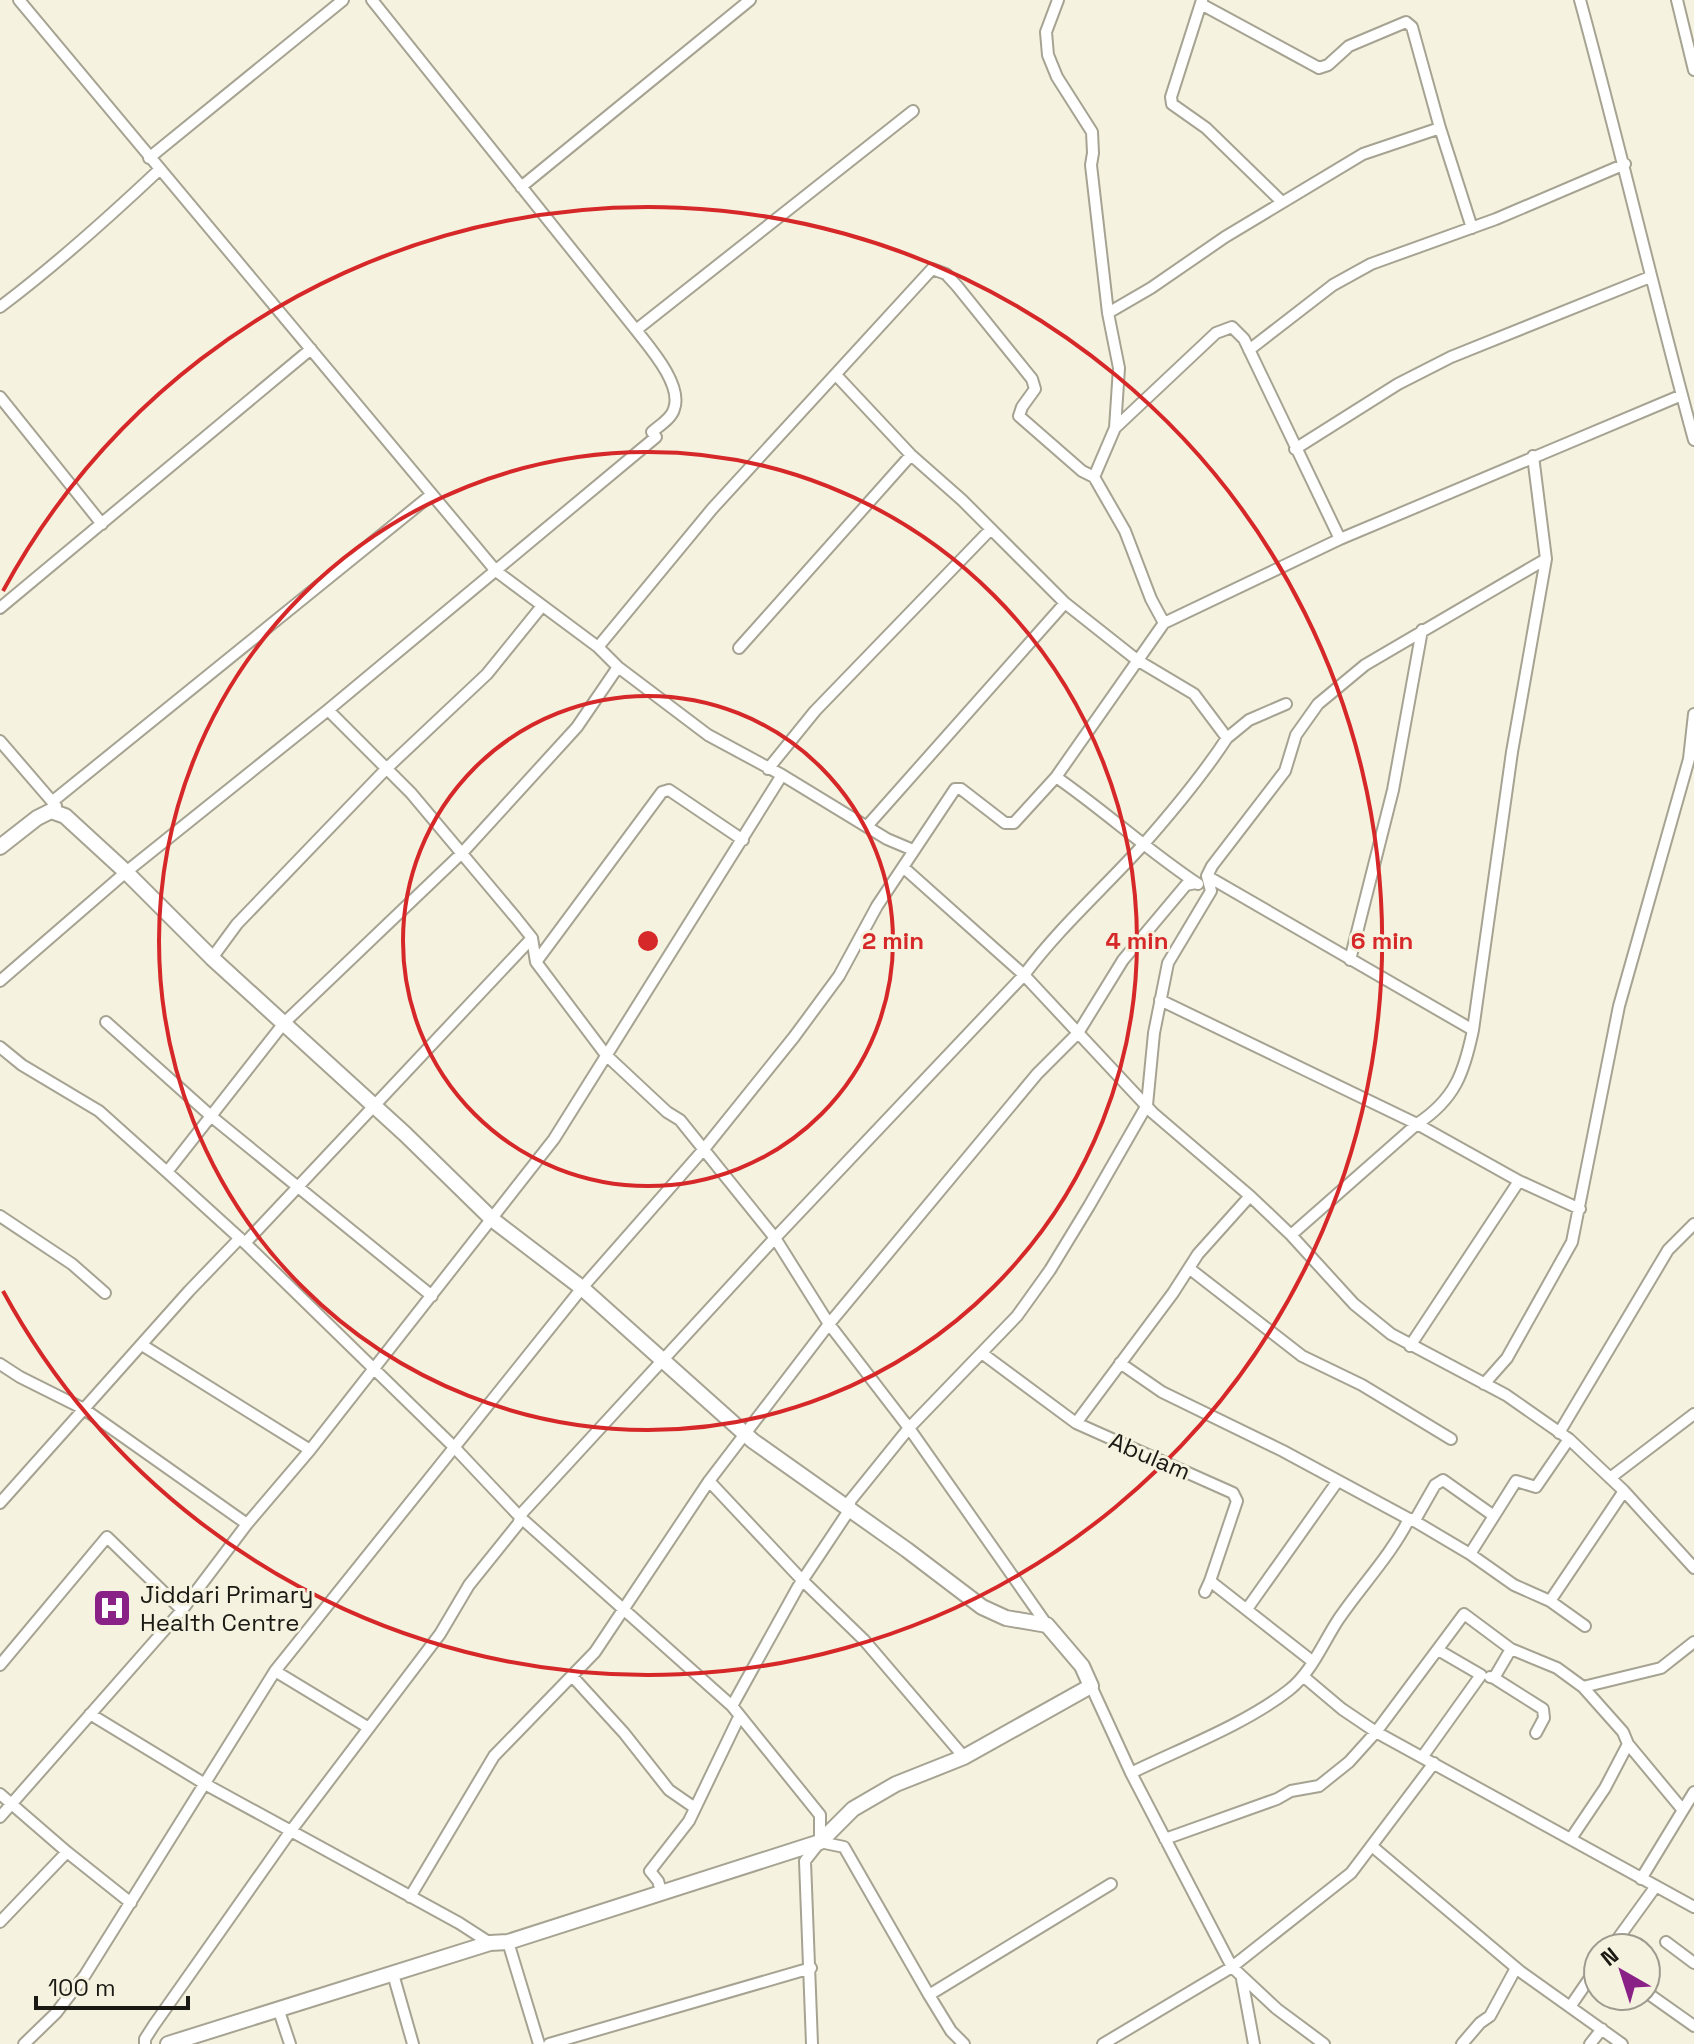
<svg xmlns="http://www.w3.org/2000/svg" width="1694" height="2044" font-family="'Space Grotesk',sans-serif">
<style>
.lines{fill:none;stroke-linecap:round;stroke-linejoin:round}
.street-casing{stroke:#a6a392;stroke-width:14}
.secondary-casing{stroke:#a6a392;stroke-width:18}
.street{stroke:#fff;stroke-width:10}
.secondary{stroke:#fff;stroke-width:14}
.ring{fill:none;stroke:#d62828;stroke-width:4}
.labels{text-anchor:middle;dominant-baseline:central;stroke-width:6;stroke-linejoin:round;paint-order:stroke}
.street-label{font-size:24px;fill:#1a1913;stroke:#f5f2e0}
.poi-label{font-size:24px;fill:#1a1913;stroke:#f5f2e0;text-anchor:start}
.centre{fill:#d62828;stroke:#f5f2e0;stroke-width:4}
.ring-label{font-size:24px;text-anchor:middle;font-weight:bold;fill:#d62828;stroke:#f5f2e0;stroke-width:6;stroke-linejoin:round;paint-order:stroke}
</style>
<rect width="100%" height="100%" fill="#f5f2e0"/>
<g class="lines">
<g class="street-casing">
<path id="street" d="M19 0 496 571 598 647 618 667 708 735 782 775 887 839 913 850
M1058 0 1046 32 1048 55 1057 77 1092 132 1093 153 1091 165 1108 313 1119 368 1115 428 1094 477 1125 531 1151 599 1164 623
M1202 0 1171 97 1172 104 1206 128 1282 202
M1580 0C1620 146 1654 294 1694 440
M1677 0 1694 70
M1201 4 1319 68 1328 65 1349 46 1406 22 1412 27 1440 128 1472 228
M149 158 343 0
M521 187 750 0
M0 307C56 265 108 218 159 170
M1108 313 1151 288 1225 237 1363 154 1440 128
M636 330 913 111
M1249 350 1333 285 1371 264 1496 219 1625 164
M836 375 911 455 962 500 1065 603 1137 660 1194 694 1227 738 1249 720 1286 704
M0 397 102 524
M1115 428 1216 333 1232 327 1244 339 1340 539
M1295 449 1398 384 1451 357 1650 277
M0 608 311 349
M598 647 712 509 932 269 946 274 957 286 1032 379 1035 389 1022 407 1019 416 1082 471 1094 477
M739 648 911 455
M328 710 411 793 516 918 532 938 536 962 606 1055 667 1112 680 1120 775 1238 829 1324 909 1428 1047 1625
M0 741 56 806
M768 769 815 711 990 530
M1056 777C1105 811 1148 851 1198 884
M53 801 431 495
M868 825 1065 603
M903 867 1024 975 1153 1113 1250 1196 1291 1235 1354 1304 1391 1334 1506 1395 1569 1439 1624 1491 1694 1568
M1207 876 1473 1030
M212 958 237 924 387 768 487 674 542 606
M1350 960 1393 790 1422 630
M536 962 662 792 669 790 743 840
M0 981 126 872 328 710 656 437 652 432C659 426 672 418 674 409 683 385 650 348 636 330L372 0
M1160 1000 1417 1124 1519 1181 1580 1209
M106 1022 212 1117 432 1296
M0 1047 22 1065 99 1111 167 1172 245 1243 454 1447 520 1517 732 1706 820 1815V1842L805 1861 812 2044
M167 1172 284 1023 463 852 577 727 618 667
M0 1216 72 1264 105 1293
M1291 1235 1417 1124C1455 1099 1464 1073 1473 1030L1512 752 1546 559
M245 1243 532 938
M1190 1269 1302 1356 1362 1385 1451 1439
M142 1345 310 1450
M1410 1346 1519 1181
M983 1354 1076 1423 1233 1493 1237 1501 1210 1581
M1120 1363 1162 1392 1283 1451 1409 1519C1391 1555 1361 1586 1338 1620 1323 1643 1311 1673 1289 1690 1246 1724 1180 1749 1131 1773
M0 1364 20 1377 84 1409 247 1524
M1484 1384 1507 1358 1572 1242 1619 1006 1689 759 1694 714
M1076 1423 1173 1293 1198 1254 1250 1196
M1559 1433 1668 1250 1694 1224
M1610 1478 1694 1414
M709 1481 802 1580 864 1640 964 1757
M0 1503 189 1291 240 1238
M1411 1519 1470 1554 1514 1585 1550 1601 1585 1626
M1415 1520 1435 1485 1443 1480 1494 1516 1516 1481 1536 1487 1569 1439
M1470 1554 1494 1516
M1205 1592 1210 1581 1312 1661
M1550 1601 1624 1491
M1247 1609 1337 1482
M0 1665 107 1537 182 1610
M275 1671 369 1728
M572 1676 624 1733 669 1790 695 1808
M1304 1677 1342 1709 1376 1732 1694 1907
M1490 1677 1494 1678 1511 1649
M1494 1678 1543 1709 1544 1718 1536 1733
M1091 1686 1131 1773 1232 1967 1277 2009 1324 2044
M1583 1687 1661 1668 1694 1642
M732 1706 798 1587 850 1509V1501L909 1428 1017 1316 1050 1270 1089 1206 1147 1105 1154 1033 1168 963 1211 891 1207 876 1212 866 1285 771 1296 735 1318 704 1365 665 1546 559 1533 456
M90 1714 205 1784 459 1923 490 1943
M1423 1756 1481 1675 1438 1650
M0 1794 67 1852 131 1903
M0 1817 182 1610 247 1524 310 1450 554 1139 782 775
M1572 1837 1605 1788 1628 1744
M1165 1839 1277 1799 1291 1791 1319 1786 1349 1762 1376 1732 1464 1614 1511 1649 1557 1668 1583 1687 1623 1732 1628 1744 1682 1809
M820 1842 844 1847 929 1995 951 2031 964 2044
M1373 1847 1521 1972 1622 2044
M1641 1879 1694 1792
M662 1894 658 1881 650 1871 689 1821 739 1717
M410 1897 494 1756 595 1652 709 1481 829 1324 1037 1074 1078 1033 1123 960 1186 885 1196 883
M0 1922 67 1852
M508 1942 539 2044
M1666 1942 1694 1963
M1611 1948 1656 1886
M393 1974 413 2044
M1242 1979 1254 2044
M1646 1992 1694 2026
M929 1995 1111 1884
M1570 2007 1598 1966
M279 2011 290 2044
M24 2044 56 2013 85 1975 275 1671 582 1288 704 1149 794 1037 839 976 877 906 955 789H961L1005 823H1014L1056 777 1164 623 1340 539 1682 395
M145 2044V2039L154 2025 290 1832 440 1634 469 1585 518 1524 523 1512 775 1238 1024 975C1059 928 1103 889 1142 846 1172 812 1202 776 1227 738
M549 2044 811 1968
M1103 2044 1232 1967 1351 1873 1434 1763
M1462 2044 1480 2023 1490 2016 1516 1968
M1590 2044 1602 2029"/>
</g>
<g class="secondary-casing">
<path id="secondary" d="M0 847 37 818 51 811 65 816 126 872 212 958 405 1134 493 1220 582 1288 753 1441 907 1550 982 1607 1006 1618 1047 1625 1082 1666 1091 1686 964 1757 896 1784 853 1809 820 1842 508 1942 490 1943 168 2044"/>
</g>
<use href="#street" class="street"/>
<use href="#secondary" class="secondary"/>
</g>
<g class="ring">
<circle cx="648" cy="941" r="245"/>
<circle cx="648" cy="941" r="489"/>
<path d="M3 591A734 734 0 1 1 3 1291"/>
</g>
<defs>
<g id="hospital-square" transform="scale(2)"><rect x="-9" y="-9" width="18" height="18" rx="4" fill="#8a2187" stroke="#f5f2e0"/><path d="M-5-5h3v3.5h4V-5h3V5h-3V1.5h-4V5h-3Z" fill="#fff"/></g>
</defs>
<g fill-rule="evenodd">
<use href="#hospital-square" x="112" y="1608"/>
</g>
<g class="labels">
<g class="street-label">
<text transform="translate(1150 1456) rotate(23)">Abulam</text>
</g>
<g class="poi-label">
<text x="140" y="1594">Jiddari Primary<tspan x="140" dy="28">Health Centre</tspan></text>
</g>
</g>
<circle cx="648" cy="941" r="12" class="centre"/>
<g class="ring-label">
<text x="893" y="949">2 min</text>
<text x="1137" y="949">4 min</text>
<text x="1382" y="949">6 min</text>
</g>
<g transform="translate(1622 1972) rotate(321)"><circle r="38" fill="#f5f2e0" stroke="#9d9b8e" stroke-width="2"/>
<path d="M0-6L14 30L0 20L-14 30Z" fill="#8a2187"/>
<text y="-12" font-size="22" font-weight="bold" text-anchor="middle" fill="#1a1913">N</text>
</g>
<path d="M36 1996v12h152v-12" fill="none" stroke="#1a1913" stroke-width="4"/>
<text x="48" y="1996" font-size="24" fill="#1a1913" stroke="#f5f2e0" stroke-width="6" paint-order="stroke">100 m</text>
</svg>
